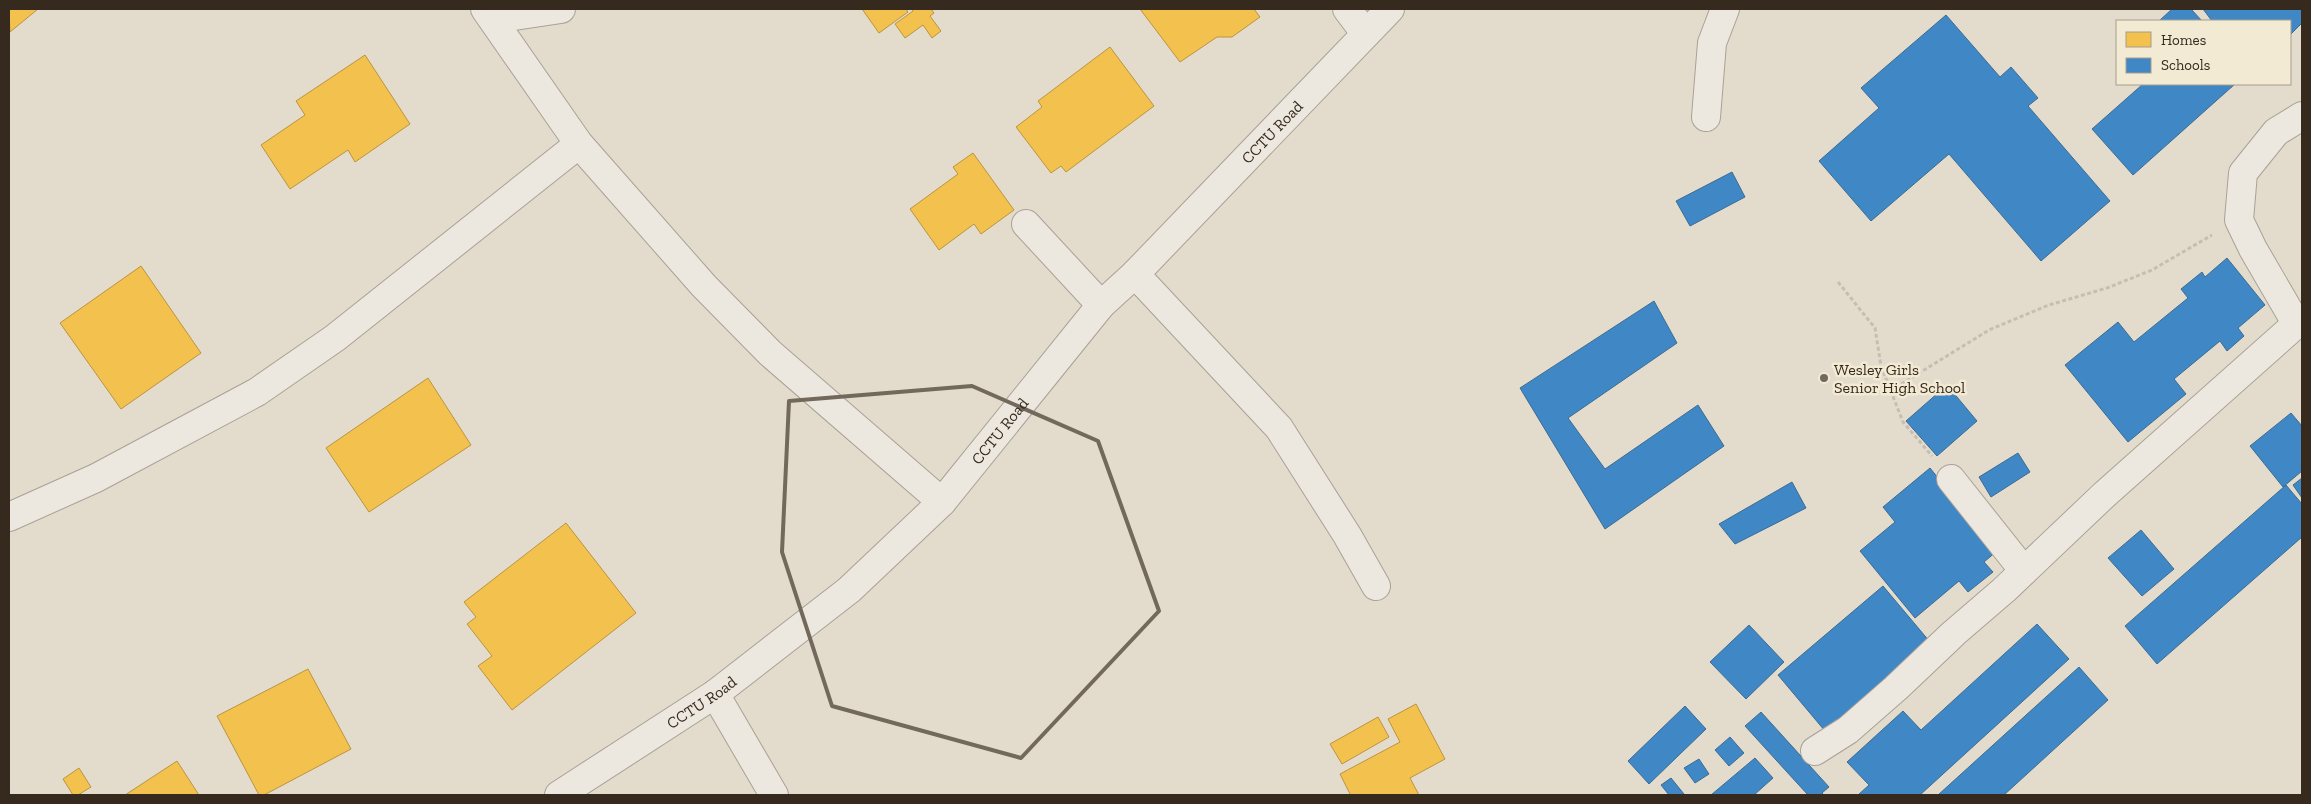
<svg xmlns="http://www.w3.org/2000/svg" width="2311" height="804" font-family="'Zilla Slab',serif">
<style>
.homes{fill:#f2c14e;stroke:#ba9440}
.schools{fill:#3f88c5;stroke:#3c6c93}
.lines{fill:none;stroke-linecap:round;stroke-linejoin:round}
.minor-casing{stroke:#a8a196;stroke-width:30}
.path{stroke:#c4beb5;stroke-width:3;stroke-dasharray:4 2.5;stroke-linecap:butt}
.minor{stroke:#ece7df;stroke-width:28}
.marked{fill:none;stroke:#73685c;stroke-width:4;stroke-linejoin:round}
.poi-dot{fill:#73685c;stroke:#f3ead4;stroke-width:2}
.labels{text-anchor:middle;dominant-baseline:central;stroke-width:5;stroke-linejoin:round;paint-order:stroke}
.street-label{font-size:16px;fill:#362a1f;stroke:#f3ead4}
.poi-label{font-size:16px;fill:#362a1f;stroke:#f3ead4;text-anchor:start}
</style>
<rect width="100%" height="100%" fill="#e3dccd"/>
<path class="homes" d="M9 9H38L10 32Z
M862 9H906L908 12 879 33Z
M912 9H931L934 13 930 16 941 31 932 38 923 25 905 38 895 24 913 11Z
M1140 9H1254L1260 17 1232 37H1217L1180 62Z
M1110 47 1154 106 1066 172 1061 166 1051 173 1016 127 1042 107 1038 101Z
M365 55 410 124 355 162 348 150 290 189 261 145 305 115 296 101Z
M973 153 1014 210 981 234 974 224 939 250 910 209 958 174 953 167Z
M141 266 201 353 121 409 60 323Z
M428 378 471 445 369 512 326 448Z
M566 523 636 613 512 710 478 666 492 656 467 624 476 617 464 602Z
M308 669 351 749 264 795H259L217 716Z
M1416 704 1445 759 1410 778 1419 795H1349L1350 794 1340 774 1400 742 1388 719Z
M1378 717 1389 737 1342 764 1330 744Z
M177 761 199 795H125Z
M79 768 91 787 78 795H73L63 779Z"/>
<path class="schools" d="M2172 9H2191L2202 21H2159Z
M2203 9H2302V23L2290 35V21H2212Z
M1946 15 2000 77 2011 67 2038 98 2028 106 2110 201 2041 261 1949 154 1871 221 1819 161 1879 108 1861 88Z
M2143 84H2235L2133 175 2092 129Z
M1732 172 1745 197 1690 226 1676 201Z
M2227 258 2265 305 2238 328 2244 336 2227 351 2220 341 2174 379 2186 394 2128 442 2065 365 2118 322 2134 342 2188 298 2181 289 2202 272 2205 277Z
M1654 301 1677 343 1568 418 1605 469 1698 405 1724 446 1605 529 1520 388Z
M1947 385 1977 421 1937 456 1906 421Z
M2291 413 2302 426V471L2283 487 2250 446Z
M2018 453 2030 472 1991 497 1979 477Z
M1930 468 1997 551 1984 562 1993 572 1968 592 1959 581 1915 618 1860 551 1895 522 1883 507Z
M2302 478V498L2293 485Z
M1792 482 1806 508 1735 544 1719 524Z
M2286 485 2302 504V537L2157 664 2125 626Z
M2141 530 2174 569 2142 596 2108 558Z
M1883 586 1930 642 1825 731 1778 675Z
M2037 624 2069 659 1920 795H1858L1869 785 1847 762 1903 711 1921 730Z
M1749 625 1784 662 1746 699 1710 662Z
M2079 667 2108 700 2004 795H1938Z
M1685 706 1706 729 1649 784 1628 761Z
M1761 712 1829 787 1822 793 1824 795H1808L1745 726Z
M1730 737 1744 753 1729 766 1715 750Z
M1755 758 1773 778 1754 795H1711Z
M1699 759 1709 774 1695 783 1684 768Z
M1671 778 1684 794 1682 795H1669L1661 785Z"/>
<g class="lines">
<g class="minor-casing">
<g id="minor">
<path d="M485 9 579 144 704 286 770 353 942 502"/>
<path d="M1347 9 1365 33"/>
<path d="M493 19 561 9"/>
<path d="M1706 117 1712 43 1725 9"/>
<path d="M1026 224 1101 305"/>
<path d="M1135 274 1279 428 1347 535 1376 586"/>
<path d="M2296 323 2253 249 2239 220 2243 173 2276 132 2302 116"/>
<path d="M1951 479 2024 571"/>
<path d="M9 517 96 478 257 392 335 338 579 144"/>
<path d="M715 694 774 795"/>
<path d="M1815 751 1848 730 1896 688 1954 633 2004 590 2104 495 2302 319"/>
<path id="s1" d="M559 795 715 694 849 590 942 502 1101 305 1135 274 1390 9"/>
</g>
</g>
<path class="path" d="M1838 282 1875 328 1881 366 1903 422 1932 456
M1890 391 1989 330 2049 305 2107 288 2152 270 2212 235"/>
<use href="#minor" class="minor"/>
</g>
<path class="marked" d="M972 386 1098 441 1159 611 1021 758 832 706 782 552 789 401Z"/>
<circle class="poi-dot" cx="1824" cy="378" r="5"/>
<g class="labels">
<g class="street-label">
<text stroke="none"><textPath href="#s1" startOffset="980">CCTU Road</textPath></text>
<text stroke="none"><textPath href="#s1" startOffset="575">CCTU Road</textPath></text>
<text stroke="none"><textPath href="#s1" startOffset="170">CCTU Road</textPath></text>
</g>
<g class="poi-label">
<text x="1834" y="369">Wesley Girls<tspan x="1834" dy="18">Senior High School</tspan></text>
</g>
</g>
<rect width="2311" height="804" fill="none" stroke="#362a1f" stroke-width="20"/>
<rect x="2116" y="20" width="175" height="65" fill="#f3ead4" stroke="#a79d8c"/>
<rect x="2126" y="32" width="25" height="15" fill="#f2c14e" stroke="#a79d8c"/>
<text x="2161" y="45" font-size="15" fill="#362a1f">Homes</text>
<rect x="2126" y="58" width="25" height="15" fill="#3f88c5" stroke="#a79d8c"/>
<text x="2161" y="70" font-size="15" fill="#362a1f">Schools</text>
</svg>
